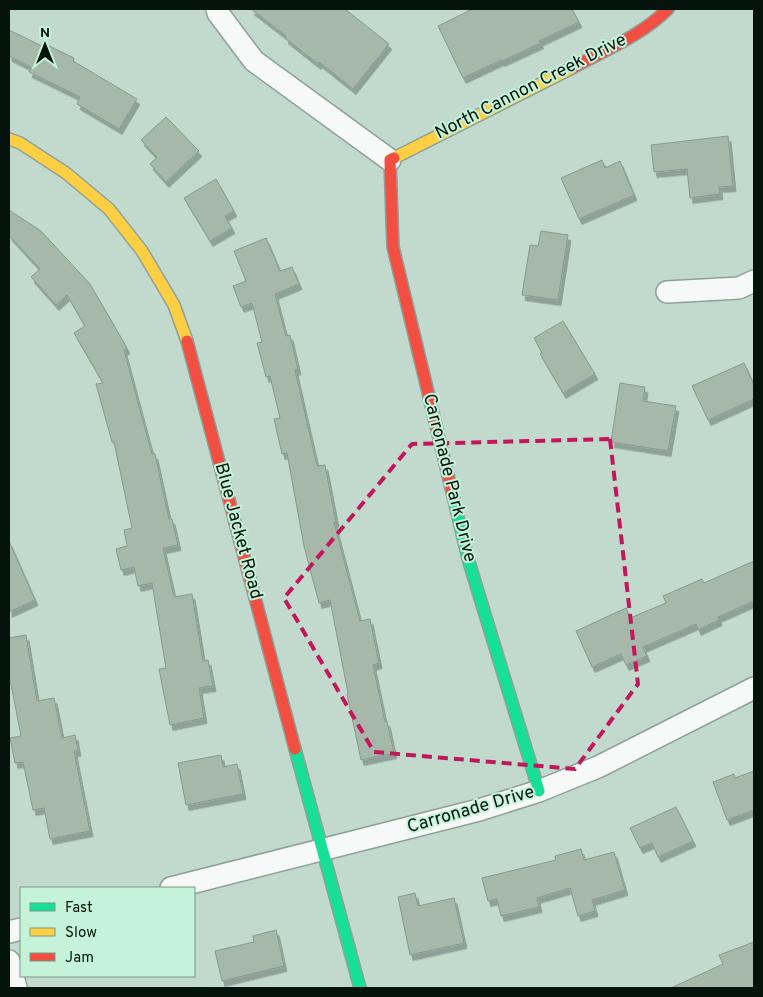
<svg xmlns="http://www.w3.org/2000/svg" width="763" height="997" font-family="Overpass,sans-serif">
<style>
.building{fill:#a5b8a9;stroke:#88998d;filter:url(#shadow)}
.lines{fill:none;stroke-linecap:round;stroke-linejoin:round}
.street-casing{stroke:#8ea198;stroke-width:24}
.fast-casing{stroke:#8ea198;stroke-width:14}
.slow-casing{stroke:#8ea198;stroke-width:14}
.jam-casing{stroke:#8ea198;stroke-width:14}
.street{stroke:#f6f9f8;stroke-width:21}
.fast{stroke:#16e098;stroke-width:11}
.slow{stroke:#ffcf43;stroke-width:11}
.jam{stroke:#f24e42;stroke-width:11}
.marked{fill:none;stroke:#c2185b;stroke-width:4;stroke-dasharray:10 6;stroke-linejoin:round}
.labels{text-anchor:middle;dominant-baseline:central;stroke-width:4;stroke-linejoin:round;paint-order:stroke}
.street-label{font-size:18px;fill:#04130b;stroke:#c5f3da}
</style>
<defs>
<filter id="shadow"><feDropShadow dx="3" dy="5.5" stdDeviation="0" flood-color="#0004"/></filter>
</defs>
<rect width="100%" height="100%" fill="#c2dace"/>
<path class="building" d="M251 9H345L389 44 353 89 319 62 318 64 285 38 286 36Z
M473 9H572L579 22 539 41 541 43 502 61 501 60 463 78 438 26Z
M9 30 42 46 43 43 74 58 73 61 137 99 119 129 77 104 80 97 29 72 31 67 9 56Z
M166 117 199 151 166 182 150 164 157 157 141 140Z
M728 136 733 186 719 187 720 194 690 198 687 169 654 172 651 145Z
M602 160 605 168 620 161 634 195 579 219 561 178Z
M216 179 234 211 225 216 232 228 210 241 184 198Z
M9 210 41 231 90 284 127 348 124 350 152 454H155L169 519H172L178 545 163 548 174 597 192 594 203 661 208 660 213 686 199 688 204 718 170 725 159 669 166 668 152 583 138 586 134 567 121 570 116 549 127 546 124 530 132 528 114 442H112L96 384 103 383 74 333 85 326 67 295 56 305 31 277 40 269 9 235Z
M541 231 568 235 558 300 522 295 530 245 538 246Z
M266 238 280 271 292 267 299 284 275 294 286 336 290 335 298 369 295 370 317 466 325 465 336 522H334L360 621 370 619 379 663 373 665 385 722 387 721 394 753 361 760 347 694 348 693 330 600 319 603 304 546 287 453 282 454 274 419 280 418 270 376 266 377 257 343 262 342 252 303 241 307 233 286 246 281 234 251Z
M563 321 595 374 563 393 540 354 542 353 534 338Z
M744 363 754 385V399L708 420 692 386Z
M620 383 645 387 643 401 676 406 668 451 611 442Z
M9 541 35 600 9 612Z
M754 561V601L718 617 719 620 698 630 696 624 643 647 647 656 626 665 621 654 592 667 576 631 626 608 630 618 666 603 663 596 702 579 704 583Z
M26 635 37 701 54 698 62 738 75 735 78 751H74L90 831 50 839 44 808 33 810 23 762 15 763 10 738 21 736 11 684H9V638Z
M221 755 223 767 237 764 243 794 186 805 178 763Z
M754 771V810L727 820 713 782 734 774 735 778Z
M676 807 693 841 658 857 652 843 640 848 630 828Z
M581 849 584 860 614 852 625 890 592 900 595 911 578 916 570 888 537 898 539 907 501 916 497 899 488 901 482 878 556 860 555 856Z
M415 893 418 906 454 898 464 943 410 955 398 897Z
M276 930 284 966 222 981 215 951 254 942 253 936Z
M754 942V988H671L723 964 719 955Z"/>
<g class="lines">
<g class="street-casing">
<path id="street" d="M217 9 218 13 254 61 390 160
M667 292 739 288 754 281
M171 888 479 810 539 791 598 767 754 688
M9 932 21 929
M9 961 16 988"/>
</g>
<g class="fast-casing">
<path id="fast" d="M453 496 469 562 539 791
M295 749 360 988"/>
</g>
<g class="slow-casing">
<path id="slow" d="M9 139 20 143 66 173 109 209 142 251 174 305 187 341
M394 158 572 68"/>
</g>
<g class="jam-casing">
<path id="jam" d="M572 68C604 51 642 35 668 9
M394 158 390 160 393 247 453 496
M187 341 295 749"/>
</g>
<use href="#street" class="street"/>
<use href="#fast" class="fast"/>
<use href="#slow" class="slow"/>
<use href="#jam" class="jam"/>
</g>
<path class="marked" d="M610 439 638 684 575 769 374 752 284 598 412 444Z"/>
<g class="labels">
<g class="street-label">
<text transform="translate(531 87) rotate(-27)">North Cannon Creek Drive</text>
<text transform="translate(449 478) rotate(76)">Carronade Park Drive</text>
<text transform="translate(238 531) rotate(75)">Blue Jacket Road</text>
<text transform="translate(471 810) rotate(-16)">Carronade Drive</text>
</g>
</g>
<rect width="763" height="997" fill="none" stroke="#04130b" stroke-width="20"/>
<rect x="20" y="887" width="175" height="90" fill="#c5f3da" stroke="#789987"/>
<rect x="30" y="903" width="25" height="8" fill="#16e098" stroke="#789987"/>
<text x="65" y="912" font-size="15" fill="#04130b">Fast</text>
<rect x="30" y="928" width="25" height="8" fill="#ffcf43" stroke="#789987"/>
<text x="65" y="937" font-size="15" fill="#04130b">Slow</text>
<rect x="30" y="953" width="25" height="8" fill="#f24e42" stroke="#789987"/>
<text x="65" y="962" font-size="15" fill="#04130b">Jam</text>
<g transform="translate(45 45)" stroke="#c5f3da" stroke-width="4" paint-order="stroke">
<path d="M0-4L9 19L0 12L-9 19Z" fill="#04130b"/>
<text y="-8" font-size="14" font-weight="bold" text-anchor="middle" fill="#04130b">N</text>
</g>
</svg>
